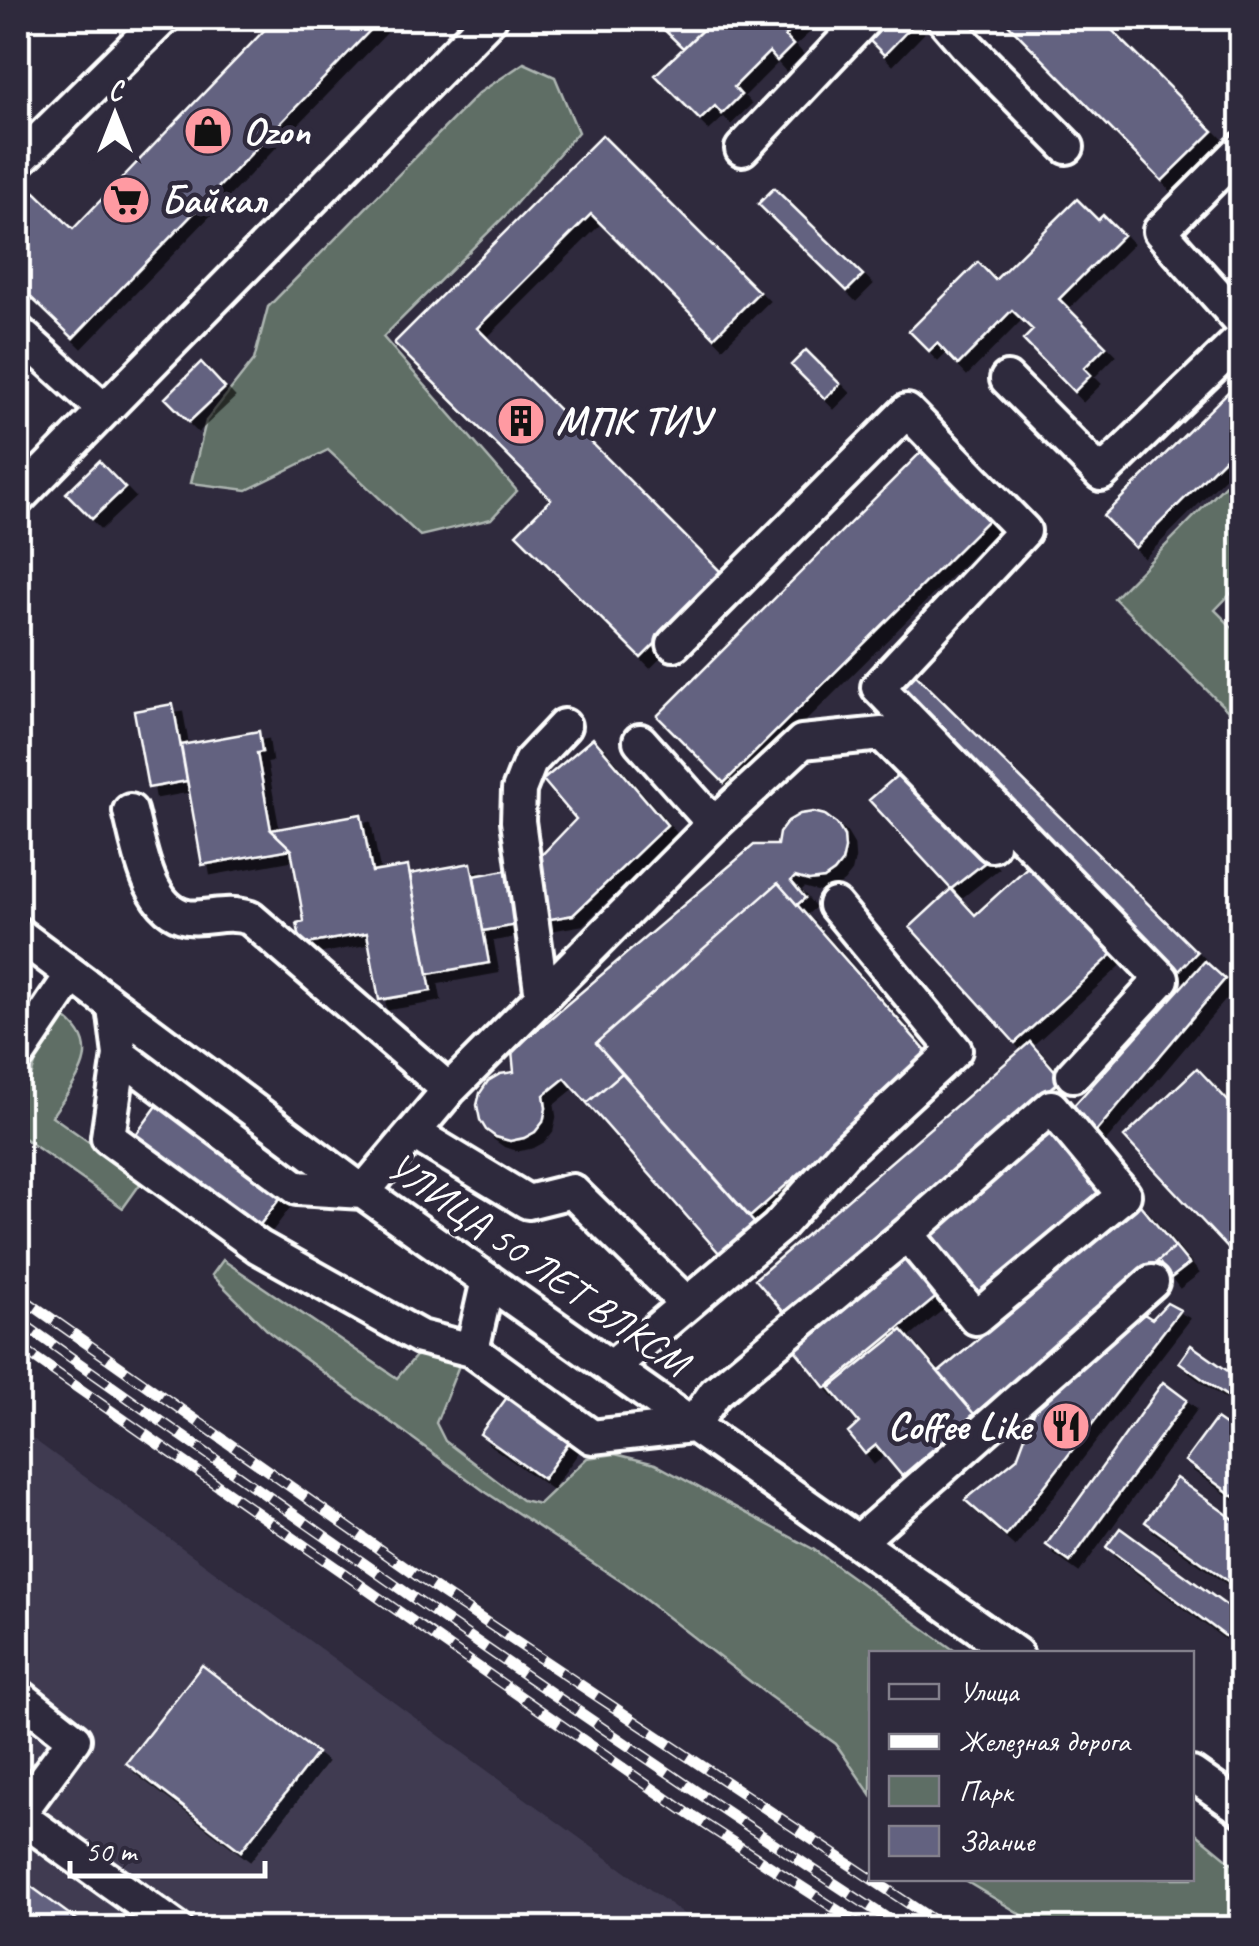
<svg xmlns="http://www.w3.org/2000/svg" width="1259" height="1946" font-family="Caveat,sans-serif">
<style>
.built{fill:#3f3b51}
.green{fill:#5e6e65;stroke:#aeb6b2;stroke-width:2.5}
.building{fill:#636280;stroke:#fff;stroke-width:2.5;filter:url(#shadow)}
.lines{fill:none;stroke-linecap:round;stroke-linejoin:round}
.minor-casing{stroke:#fff;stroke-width:40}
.minor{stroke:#2f2a3d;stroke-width:32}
.rail-casing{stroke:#fff;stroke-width:11}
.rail{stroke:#2f2a3d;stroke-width:8;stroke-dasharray:22;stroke-linecap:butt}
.labels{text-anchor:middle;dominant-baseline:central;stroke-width:9;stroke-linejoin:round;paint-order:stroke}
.poi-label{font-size:40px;font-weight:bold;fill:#fff;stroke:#2f2a3d;text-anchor:start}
.street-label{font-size:40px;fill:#fff;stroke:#2f2a3d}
</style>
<defs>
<filter id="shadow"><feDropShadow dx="9" dy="9" stdDeviation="0" flood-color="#0009"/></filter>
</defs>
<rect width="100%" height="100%" fill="#2f2a3d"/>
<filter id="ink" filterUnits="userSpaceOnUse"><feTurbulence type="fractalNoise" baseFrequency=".01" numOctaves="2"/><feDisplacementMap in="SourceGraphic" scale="20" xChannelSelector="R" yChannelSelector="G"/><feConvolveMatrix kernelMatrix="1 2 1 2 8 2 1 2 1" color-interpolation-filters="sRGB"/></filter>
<g filter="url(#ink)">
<path class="built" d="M18 1428 685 1915 703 1928H18Z"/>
<path class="green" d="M524 63 555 77 578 132 505 216 383 337 517 491 491 519 420 536 328 450 247 490 191 483 206 421 254 360 268 307 479 93Z
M1241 469V583L1215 610 1241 636V724L1114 598Z
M62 1016C108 1048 75 1081 52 1116L143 1180 123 1208 18 1134V1095L31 1077 45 1032Z
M223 1260 397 1378 422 1349 459 1352 458 1368 436 1423 445 1441 522 1500 539 1504 587 1458 615 1454 655 1464 813 1549 958 1653 872 1654 871 1795 836 1744 769 1696 625 1584 484 1491 270 1333 212 1275Z
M1192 1830 1241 1870V1928H1044L962 1879 1192 1878Z"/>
<path class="building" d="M276 18H382L73 338 18 285V211L35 192 73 229Z
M652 18H715L683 48Z
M715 18H805L785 36 793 45 777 61 769 52 734 87 741 95 722 114 715 106 700 120 655 75Z
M886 18H908L914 24 884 55 866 37Z
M1002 18H1100L1213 131 1162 181Z
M602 135 759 292 714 337 591 214 477 328 724 575 641 658 516 534 551 499 394 343Z
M774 188 863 275 847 291 758 204Z
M1077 199 1098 220 1103 215 1123 235 1059 299 1106 346 1084 368 1091 375 1074 392 1023 340 1033 330 1012 310 958 365 937 343 929 351 909 331 978 262 995 280Z
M806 350 840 384 825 399 791 365Z
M201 362 225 388 189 422 165 398Z
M1242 378V441L1135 548 1103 516Z
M924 449 991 517 724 783 657 716Z
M99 461 125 488 92 519 66 493Z
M916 675 1197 952 1177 973 896 696Z
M173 704 187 781 148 788 134 711Z
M259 731 262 752 257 753 271 830 291 849 202 865 181 745Z
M593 738 667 825 573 915 483 931 474 876 532 865 576 819 543 780Z
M908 766 989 859 951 889 869 800Z
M813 812 825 815 837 824 844 836 845 849 842 862 834 872 824 879 809 881 795 877 791 881 805 898 797 905 778 883 596 1043 622 1073 587 1103 565 1078 544 1095 546 1108 543 1122 535 1132 524 1138 510 1141 496 1137 486 1130 480 1120 477 1105 480 1093 488 1081 500 1074 514 1072 512 1051 754 845H777L779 833 788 821 800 814Z
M361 814 372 872 408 866 431 991 379 1000 367 933 301 945 297 923 304 921 291 849 271 830Z
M1033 862 1115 952 1015 1043 910 927 951 889 975 915Z
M471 863 489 963 428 974 410 874Z
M778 883 931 1057 750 1217 596 1043Z
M1205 961 1225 979 1093 1135 1067 1113Z
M1030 1042 1062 1079 787 1316 755 1279Z
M1197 1068 1242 1116V1256L1238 1259 1124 1137Z
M622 1073 763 1233 728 1263 587 1103Z
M159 1103 283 1194 256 1230 132 1140Z
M1058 1128 1109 1190 977 1295 927 1233Z
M1140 1205 1175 1247 974 1414 939 1372Z
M1175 1247 1189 1264 1171 1278 1158 1261Z
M908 1257 939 1295 826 1388 795 1350Z
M1167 1303 1180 1310 1006 1536 965 1500 1017 1458 1037 1404 1144 1314 1152 1319Z
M902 1330 974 1414 902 1476 876 1445 865 1454 848 1433 859 1423 830 1388Z
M1191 1345 1242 1381V1407L1179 1362Z
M1163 1382 1187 1400 1070 1562 1046 1545Z
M508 1396 570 1441 543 1479 480 1434Z
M1216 1419 1242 1437V1502L1185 1461Z
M1176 1478 1242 1525V1591L1145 1522Z
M1120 1528 1242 1617V1628L1232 1641 1106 1547Z
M202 1665 317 1753 241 1851 126 1763Z
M18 1877 88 1928H18Z"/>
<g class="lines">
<g class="minor-casing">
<path id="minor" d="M943 18 967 46 1067 147
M742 149 866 18
M1242 149 1160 231 1242 323
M18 161 163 18
M18 332 104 410
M1007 379 1101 474 1242 338
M18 498 490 18
M674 644 907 411 1024 531 878 687 1162 979 1073 1075
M130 811C139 844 147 910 187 917 210 920 223 910 250 918L449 1090
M714 824 802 742 882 734 992 845
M18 934 363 1192 1016 1654
M542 997 518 821 519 790 530 762 564 726
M114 1007 120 1055 108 1137 259 1247 420 1337 472 1350 592 1437 692 1426 715 1393 907 1234 1051 1107 1124 1195 976 1318 907 1234
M18 1055 72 975
M120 1055 297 1188 363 1192
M427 1141 528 1202 572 1191 687 1304
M363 1192 449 1090 714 824 640 741
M472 1350 488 1280
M611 1368 777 1228 844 1153 955 1050 835 905
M858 1542 1152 1282
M18 1695 74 1739 18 1815
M1192 1774 1242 1809
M18 1815 176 1928"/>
</g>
<use href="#minor" class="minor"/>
<g class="rail-casing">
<path id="rail" d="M18 1295 423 1580 945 1928
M18 1320C310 1527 602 1732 902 1928
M18 1346 686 1812 865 1928"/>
</g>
<use href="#rail" class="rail"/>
</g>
</g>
<defs>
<g id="shop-disc" transform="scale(2.5)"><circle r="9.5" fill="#ff9aa2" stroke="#2f2a3d"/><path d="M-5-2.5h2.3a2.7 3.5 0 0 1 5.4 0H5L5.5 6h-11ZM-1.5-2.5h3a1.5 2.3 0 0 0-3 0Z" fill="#111"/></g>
<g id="supermarket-disc" transform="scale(2.5)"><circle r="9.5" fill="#ff9aa2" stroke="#2f2a3d"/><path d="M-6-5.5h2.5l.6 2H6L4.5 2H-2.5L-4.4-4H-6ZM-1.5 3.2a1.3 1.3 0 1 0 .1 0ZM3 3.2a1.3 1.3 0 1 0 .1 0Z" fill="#111"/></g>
<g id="building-disc" transform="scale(2.5)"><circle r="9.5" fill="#ff9aa2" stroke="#2f2a3d"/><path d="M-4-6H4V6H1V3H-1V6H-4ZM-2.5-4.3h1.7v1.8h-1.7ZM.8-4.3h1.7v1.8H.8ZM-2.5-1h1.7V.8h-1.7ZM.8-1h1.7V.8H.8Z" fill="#111"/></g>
<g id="restaurant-disc" transform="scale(2.5)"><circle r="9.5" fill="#ff9aa2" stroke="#2f2a3d"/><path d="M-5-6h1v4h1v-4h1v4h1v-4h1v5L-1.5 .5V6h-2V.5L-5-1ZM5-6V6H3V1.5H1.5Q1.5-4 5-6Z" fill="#111"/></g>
</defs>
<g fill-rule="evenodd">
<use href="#shop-disc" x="208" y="131"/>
<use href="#supermarket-disc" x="126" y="200"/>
<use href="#building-disc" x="521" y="421"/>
<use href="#restaurant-disc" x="1066" y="1426"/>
</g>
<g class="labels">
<g class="poi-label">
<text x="243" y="131">Ozon</text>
<text x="161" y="200">Байкал</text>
<text x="556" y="421">МПК ТИУ</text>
<text x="1031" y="1426" text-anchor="end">Coffee Like</text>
</g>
<g class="street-label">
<text transform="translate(538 1264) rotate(35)">УЛИЦА 50 ЛЕТ ВЛКСМ</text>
</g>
</g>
<rect width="1259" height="1946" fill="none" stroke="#2f2a3d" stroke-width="60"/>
<rect x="30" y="30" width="1199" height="1886" fill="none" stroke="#fff" stroke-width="4" filter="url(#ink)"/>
<rect x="869" y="1651" width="325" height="230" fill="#2f2a3d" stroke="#827f8b" stroke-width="2.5"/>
<rect x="889" y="1684" width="50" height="15" fill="#2f2a3d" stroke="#827f8b" stroke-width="2.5"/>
<text x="959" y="1701" font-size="30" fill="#ffffff">Улица</text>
<rect x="889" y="1734" width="50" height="15" fill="#ffffff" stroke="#827f8b" stroke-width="2.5"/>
<text x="959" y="1751" font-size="30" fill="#ffffff">Железная дорога</text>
<rect x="889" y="1776" width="50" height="30" fill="#5e6e65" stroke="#827f8b" stroke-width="2.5"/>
<text x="959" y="1801" font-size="30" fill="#ffffff">Парк</text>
<rect x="889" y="1826" width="50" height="30" fill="#636280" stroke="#827f8b" stroke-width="2.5"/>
<text x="959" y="1851" font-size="30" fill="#ffffff">Здание</text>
<g transform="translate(115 115)" stroke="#2f2a3d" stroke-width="8" paint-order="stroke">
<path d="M0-8L18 38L0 25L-18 38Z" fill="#ffffff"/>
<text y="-15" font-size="28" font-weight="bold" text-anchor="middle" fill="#ffffff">С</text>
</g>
<path d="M70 1861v15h195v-15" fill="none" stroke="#ffffff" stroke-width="5"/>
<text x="85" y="1861" font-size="30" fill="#ffffff" stroke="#2f2a3d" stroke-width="8" paint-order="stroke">50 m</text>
</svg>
